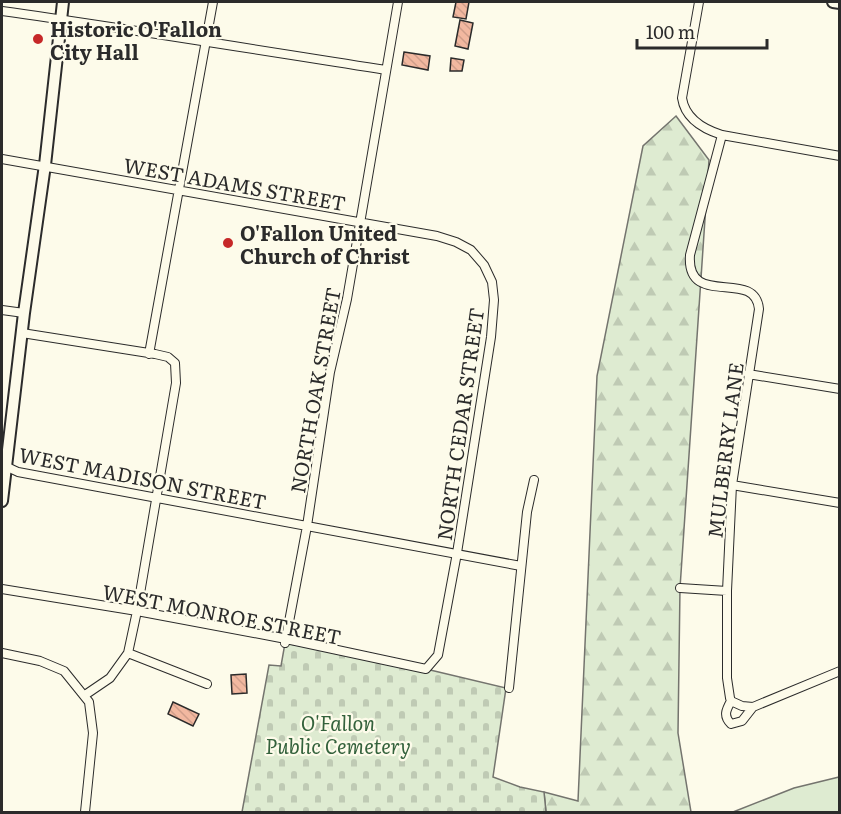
<svg xmlns="http://www.w3.org/2000/svg" width="841" height="814" font-family="Literata,serif">
<style>
.forest{fill:url(#forest-firs);stroke:#74746e;stroke-width:1.5}
.cemetery{fill:url(#cemetery-stones);stroke:#74746e;stroke-width:1.5}
.park{fill:#deebd1;stroke:#74746e;stroke-width:1.5}
.building{fill:url(#building-back-hatch);stroke:#2b2b2b;stroke-width:1.5}
.lines{fill:none;stroke-linecap:round;stroke-linejoin:round}
.minor-casing{stroke:#2b2b2b;stroke-width:10}
.secondary-casing{stroke:#2b2b2b;stroke-width:14}
.minor{stroke:#fdfbea;stroke-width:8}
.secondary{stroke:#fdfbea;stroke-width:10}
.poi-dot{fill:#c62828;stroke:#fdfbea;stroke-width:2}
.labels{text-anchor:middle;dominant-baseline:central;stroke-width:4.5;stroke-linejoin:round;paint-order:stroke}
.poi-label{font-size:20px;font-weight:bold;fill:#2b2b2b;stroke:#fdfbea;text-anchor:start}
.street-label{font-size:20px;fill:#2b2b2b;stroke:#fdfbea}
.park-label{font-size:20px;font-style:italic;fill:#34623c;stroke:#fdfbea}
</style>
<defs>
<pattern id="forest-firs" width="22" height="20" patternUnits="userSpaceOnUse" patternTransform="scale(1.5)"><rect width="22" height="20" fill="#deebd1"/><path d="M5 1l3.5 6h-7zM16 11l3.5 6h-7z" fill="#bfcab4"/></pattern>
<pattern id="cemetery-stones" width="16" height="16" patternUnits="userSpaceOnUse" patternTransform="scale(1.5)"><rect width="16" height="16" fill="#deebd1"/><path d="M2 7V4a2 2 0 0 1 4 0v3zM10 15v-3a2 2 0 0 1 4 0v3z" fill="#bfcab4"/></pattern>
<pattern id="building-back-hatch" width="6" height="6" patternUnits="userSpaceOnUse" patternTransform="scale(1.5)"><rect width="6" height="6" fill="#f2b8a0"/><path d="M-1 5l2 2M0 0l6 6M5-1l2 2" fill="none" stroke="#d09e8a"/></pattern>
</defs>
<rect width="100%" height="100%" fill="#fdfbea"/>
<path class="forest" d="M676 116 709 160 680 588 678 733 691 812H546L544 792 578 801 597 376 643 146Z"/>
<path class="cemetery" d="M285 643 426 669 506 688 493 777 520 787 544 792 546 812H242L269 665 281 666Z"/>
<path class="park" d="M839 777V812H733L794 788Z"/>
<path class="building" d="M456 2H469L466 19 453 17Z
M460 20 473 23 468 49 455 46Z
M404 52 430 56 428 70 402 65Z
M451 58 464 60 462 71H450Z
M246 674 247 693 232 694 231 675Z
M173 702 199 714 193 726 168 714Z"/>
<g class="lines">
<g class="minor-casing">
<path id="minor" d="M699 2 682 98C685 118 703 129 722 135L840 156
M2 11C130 29 258 50 386 70
M722 135 690 255C686 310 755 267 759 309L732 485 727 591V678L730 698 731 701 742 706 753 707 840 671
M2 159 437 236 456 242 471 250 484 265 492 282 494 300 491 337 457 553 438 655 426 669 286 639 137 611 2 589
M2 310 24 313
M22 333 155 354 168 357 175 363 176 383 137 611 128 653 110 678 85 695
M149 354 213 2
M748 374 840 389
M3 465 18 472 521 566
M732 485 840 503
M680 588 727 591
M285 643 307 526 330 372 347 299 398 2
M2 653 40 661 64 671 89 702 93 733 85 812
M128 653 207 684
M509 688 527 512 534 480
M731 701C726 710 723 716 731 724L742 721 753 707"/>
</g>
<g class="secondary-casing">
<path id="secondary" d="M833 2 840 3
M2 501 24 313 45 165 63 2"/>
</g>
<use href="#minor" class="minor"/>
<use href="#secondary" class="secondary"/>
</g>
<g class="poi-dot">
<circle cx="38" cy="39" r="6"/>
<circle cx="228" cy="243" r="6"/>
</g>
<g class="labels">
<g class="poi-label">
<text x="50" y="28">Historic O'Fallon<tspan x="50" dy="23">City Hall</tspan></text>
<text x="240" y="232">O'Fallon United<tspan x="240" dy="23">Church of Christ</tspan></text>
</g>
<g class="street-label">
<text transform="translate(235 183) rotate(10)">WEST ADAMS STREET</text>
<text transform="translate(314 390) rotate(-80)">NORTH OAK STREET</text>
<text transform="translate(459 424) rotate(-82)">NORTH CEDAR STREET</text>
<text transform="translate(724 450) rotate(-83)">MULBERRY LANE</text>
<text transform="translate(143 477) rotate(11)">WEST MADISON STREET</text>
<text transform="translate(222 613) rotate(11)">WEST MONROE STREET</text>
</g>
<g class="park-label">
<text x="338" y="722">O'Fallon<tspan x="338" dy="23">Public Cemetery</tspan></text>
</g>
</g>
<rect width="841" height="814" fill="none" stroke="#2b2b2b" stroke-width="6"/>
<path d="M637 39v9h130v-9" fill="none" stroke="#2b2b2b" stroke-width="3"/>
<text x="646" y="39" font-size="18" fill="#2b2b2b" stroke="#fdfbea" stroke-width="4.5" paint-order="stroke">100 m</text>
</svg>
